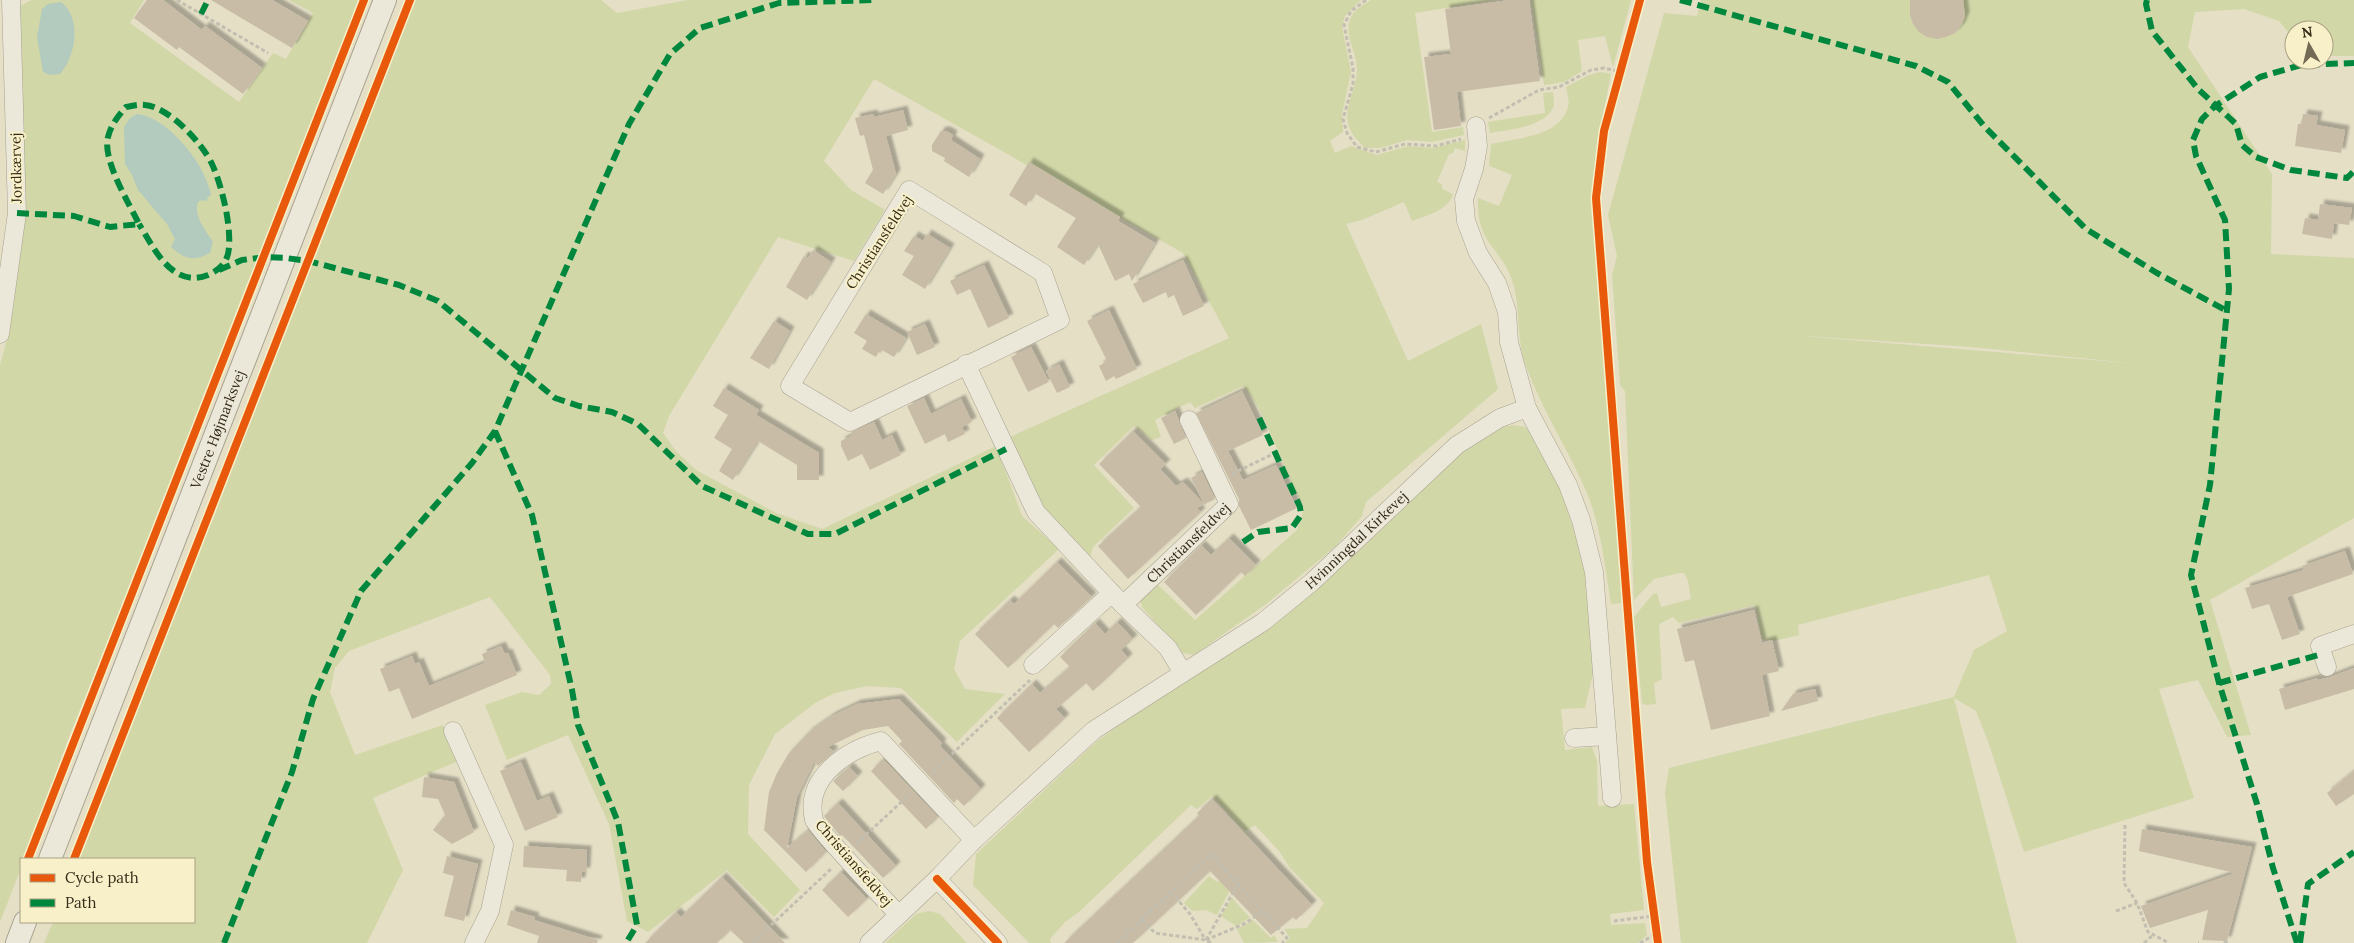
<svg xmlns="http://www.w3.org/2000/svg" width="2354" height="943" font-family="Lora,serif">
<style>
.green{fill:#d1d7a7;fill-rule:evenodd}
.water{fill:#b3cabe}
.building{fill:#c8bca7;filter:url(#shadow)}
.lines{fill:none;stroke-linecap:round;stroke-linejoin:round}
.minor-casing{stroke:#a8a290;stroke-width:19}
.tertiary-casing{stroke:#a8a290;stroke-width:24}
.path{stroke:#c3bfb0;stroke-width:3;stroke-dasharray:4 2.5;stroke-linecap:butt}
.minor{stroke:#ebe8d9;stroke-width:18}
.tertiary{stroke:#ebe8d9;stroke-width:22}
.quiet{stroke:#00873e;stroke-width:6;stroke-dasharray:12 6;stroke-linecap:butt}
.cycleway-casing{stroke:#f8f0c9;stroke-width:11}
.cycleway{stroke:#e8590c;stroke-width:8}
.labels{text-anchor:middle;dominant-baseline:central;stroke-width:4;stroke-linejoin:round;paint-order:stroke}
.street-label{font-size:14px;fill:#362b19;stroke:#f8f0c9}
</style>
<defs>
<filter id="shadow"><feDropShadow dx="4.5" dy="-4.5" stdDeviation="1" flood-color="#0004"/></filter>
</defs>
<rect width="100%" height="100%" fill="#e5dfc6"/>
<path class="green" d="M32 0H144L130 23 239 102 273 53 286 59 313 13 289 0H360L200 412 69 737 25 859H21V868L0 922V365L9 332 20 6Z
M414 0H601L617 13 688 0H1361L1345 16 1342 27 1351 72 1342 114 1343 132 1330 141 1335 153 1351 146 1377 155 1408 146 1433 148 1465 140V151L1455 148 1453 153 1449 154 1437 182 1442 184V189L1453 194C1448 211 1427 215 1412 221L1404 202 1362 220 1346 224 1408 361 1481 324 1498 389 1366 502 1362 516 1336 546 1266 604 1194 655 1182 653 1142 607 1140 597 1158 585 1195 620 1297 530 1304 509 1258 406 1243 386 1195 408 1190 402 1155 420 1161 437 1152 440 1134 426 1094 465 1134 508 1093 547 1090 557 1042 505 1010 437 1229 338 1183 253 874 79 824 161 851 190 885 210 854 261 778 237 669 416 663 433 675 450 696 470 776 513 822 529 996 446 1022 516 1059 549 960 641 954 669 965 689 1005 694 957 742 901 688 867 686 835 693 815 703 775 734 749 785 748 834 800 890 774 917 727 870 648 932 627 921 609 824 568 735 507 760 485 705 522 692 539 695 551 684 550 675 490 597 349 651 335 668 330 692 355 755 443 725 458 761 373 798 403 870 367 943H44L53 922H194V859H77Z
M1371 0H1496L1415 13 1432 132 1463 127 1464 135 1432 142 1407 140 1380 148H1365C1358 141 1350 133 1348 123 1344 108 1357 87 1357 70 1357 52 1343 35 1351 17 1354 9 1364 5 1371 0Z
M1531 0H1631L1613 67 1605 36 1578 40 1582 71 1564 82 1544 85Z
M1701 0H2354V56H2324V30H2294V39L2279 21 2244 9 2195 12 2188 47 2272 174 2271 254 2354 258V518L2210 600 2251 735 2227 737 2198 680 2159 689 2194 798 2024 852 1989 744 1976 711 1954 698 2017 943H1681L1665 793 1669 768 1954 697 1974 650 2007 631 1989 575 1798 625 1799 635 1774 641 1762 639 1755 605 1679 623 1673 617 1659 624 1662 679 1654 683 1656 704 1646 705 1642 703 1634 617 1653 594 1657 593 1661 607 1691 599 1688 581 1684 573H1680L1654 579 1634 600 1625 391 1620 385 1612 275 1617 256 1608 215 1664 13 1697 16ZM1791 335 1970 347 2141 364Z
M1600 72 1611 74C1602 119 1593 162 1593 208L1623 603 1611 604C1605 567 1601 527 1587 493 1568 449 1542 410 1526 366 1516 339 1521 310 1513 283 1502 247 1476 245 1478 198L1499 206 1512 175 1489 166 1491 144C1516 138 1560 137 1568 107 1570 101 1567 93 1566 87L1589 75Z
M1553 92 1554 106C1544 128 1511 129 1490 133L1488 122 1545 113 1543 93Z
M1513 425 1525 427 1533 434 1546 460 1562 493 1583 559 1587 589 1593 673 1585 708 1561 709 1565 750 1592 747 1597 761 1598 806 1634 804 1644 910 1610 914 1611 925 1645 923 1647 935 1638 943H1285L1290 938 1284 929 1307 928 1324 903 1290 868 1279 851 1255 825 1245 831 1212 796 1197 809 1191 805 1079 912 1065 922 1050 939 1051 943H1029L973 885 976 854 1096 742 1120 724 1266 630 1326 582 1462 452 1503 427Z
M1209 876 1217 882 1225 877 1232 886 1217 915 1206 910 1192 911 1184 903Z
M1232 898 1250 918 1236 926 1221 916Z
M929 911 940 914 967 943H885L916 914Z
M1253 920 1271 938 1274 935 1278 942 1244 943 1237 929Z"/>
<path class="water" d="M61 2C82 18 76 56 60 74L50 75 43 72 37 37 42 9 48 4Z
M137 114C168 117 206 165 211 195L207 198 208 201 202 200 198 202C193 216 206 231 213 242L210 253C194 262 184 259 171 247L175 239 167 224 138 190 132 175 125 164 124 127 130 118Z"/>
<path class="building" d="M147 0H163L202 30 205 26 262 68 243 94 179 47 177 50 134 18Z
M211 0H272L308 21 292 48Z
M1510 0H1529L1540 81 1457 92 1461 126 1434 130 1424 57 1451 54 1445 9Z
M1910 0H1963L1965 16 1961 26 1955 33 1946 37 1937 39 1927 37 1919 32 1913 24 1910 15Z
M903 110 908 130 886 136 896 174 883 194 865 183 873 170 864 135 860 136 855 118 873 114 874 117Z
M2303 114 2318 116 2316 125 2345 130 2341 153 2295 146 2298 124H2301Z
M941 131H946L953 135 951 140 980 159 969 177 944 161 945 158 932 151V145Z
M1029 162 1120 217 1118 221 1155 243 1132 281 1129 274 1115 281 1098 244 1084 265 1057 247 1076 218 1034 193 1026 206 1009 195Z
M2320 204 2352 208 2349 225 2334 223 2332 239 2302 234 2305 218 2318 220Z
M927 234 950 248 925 289 902 275 914 256 904 251 914 236 923 241Z
M813 250 831 262 807 300 786 287 804 256 808 258Z
M1183 260 1204 306 1183 316 1174 295 1168 298 1166 292 1143 303 1133 284Z
M984 265 1009 318 988 328 970 289 957 295 950 281Z
M1109 310 1137 369 1116 379 1114 376 1106 381 1099 366 1107 361 1087 321Z
M866 314 906 338 894 357 880 349 876 357 862 349 867 341 854 333Z
M774 321 790 331 769 369 750 358Z
M925 324 935 347 917 355 907 332Z
M1031 347 1049 382 1028 392 1011 357Z
M1059 364 1070 387 1057 393 1046 371Z
M724 388 759 410 756 415 819 453V480H797V465L758 441 733 480 719 471 732 449 714 438 728 415 713 406Z
M1242 391 1263 435 1228 451 1243 480 1276 465 1297 508 1251 530 1239 506V499L1196 413Z
M924 398 931 414 961 399 972 422 962 427 965 434 948 442 945 434 925 444 907 406Z
M1175 411 1186 438 1174 444 1161 418Z
M874 422 882 440 892 435 901 455 870 470 862 454 848 461 841 446V441L853 435 851 432Z
M1133 431 1166 464 1160 469 1176 486 1183 482 1204 504 1191 478 1202 472 1215 499 1197 508 1201 512 1128 579 1098 546 1141 507 1099 464Z
M1229 538 1256 565 1245 576 1241 572 1196 615 1164 582 1201 545 1211 555Z
M2345 551 2353 574 2287 597 2300 634 2282 640 2269 604 2252 609 2245 588 2304 570 2302 566Z
M1057 562 1092 597 1058 628 1054 624 1008 668 975 634 1010 600 1014 604Z
M1754 610 1762 643 1772 640 1779 671 1762 675 1770 716 1711 730 1694 660 1685 662 1677 629Z
M1117 622 1133 639 1121 650 1128 658 1093 691 1086 683 1056 709 1065 718 1029 752 997 718 1032 684 1040 693 1070 667 1060 657 1095 623 1105 634Z
M501 646 505 654 508 653 517 675 412 719 399 688 389 692 380 669 412 656 415 664 419 662 429 686 485 663 482 654Z
M2354 668V689L2285 710 2279 689 2318 678V680L2330 677Z
M1815 689 1818 701 1781 711 1793 694Z
M899 699 942 743 940 746 981 789 964 806 957 799 954 803 899 744 902 741 888 726 863 730 828 747 834 752 818 766 814 762 797 797 787 848 808 830 826 852 806 872 764 830 769 792 777 773 789 753 809 732 832 716 857 704Z
M883 759 938 817 926 829 871 771Z
M521 762 537 801 549 796 558 817 525 831 500 771Z
M849 767 858 776 843 791 833 781Z
M2354 771V794L2336 806 2327 793Z
M424 777 454 782 474 832 452 844 433 830 445 815 438 799 422 797Z
M1212 799 1312 905 1296 920 1293 917 1271 935 1210 871 1133 943H1064L1199 816 1197 813Z
M838 803 896 866 883 878 848 841 842 835 840 836 824 816Z
M2142 829 2252 847 2227 941 2202 940 2208 910 2150 928 2141 906 2235 873 2139 851Z
M524 846 587 850 586 872H582L581 882 566 881 567 870 523 867Z
M447 856 478 864 464 921 444 916 454 876 443 873Z
M841 872 867 899 848 917 822 890Z
M722 877 785 943H744L730 930 717 943H645L676 912 681 917Z
M511 910 535 917 534 920 598 940 597 943H537L539 936 507 925Z"/>
<g class="lines">
<g class="minor-casing">
<g id="minor">
<path d="M1476 126 1478 146 1474 169 1464 199 1466 221 1478 253 1497 283 1507 312 1509 342 1527 408 1568 485 1581 520 1594 572 1612 798"/>
<path d="M909 190 1043 273 1060 320 850 422 790 386Z"/>
<path d="M0 334 17 213 11 0"/>
<path id="s1" d="M1123 605 1229 504 1189 420"/>
<path d="M1033 665 1112 593"/>
<path d="M2327 667 2320 646 2354 634"/>
<path id="s2" d="M1183 673 1263 622 1312 582 1457 445 1500 418 1527 408"/>
<path d="M453 731 504 845 490 911 474 943"/>
<path d="M1574 738 1607 736"/>
<path d="M937 879 998 943"/>
<path d="M898 914C886 901 817 829 814 820 804 778 846 750 881 741L974 840"/>
<path d="M869 943 937 879 974 840 1094 730 1183 673 1168 648 1123 605 1036 512 966 364"/>
</g>
</g>
<g class="tertiary-casing">
<g id="tertiary">
<path id="s3" d="M50 859 385 0"/>
<path d="M17 943 25 922"/>
</g>
</g>
<path class="path" d="M177 0 268 53
M1366 0 1351 11 1344 25 1353 68V84L1343 119 1347 133 1357 147 1376 152 1405 144 1436 146 1461 139
M1489 118 1539 90 1559 87 1591 70 1604 68 1620 72
M1232 474 1275 453
M933 772 1030 680
M2125 825 2124 883 2137 903 2148 932 2169 943
M856 844 910 794
M1171 892 1190 914 1205 939
M2116 911 2137 903
M1142 920 1155 933 1206 940 1211 943
M1614 921 1653 916
M1206 940 1238 884
M1206 940 1246 923 1263 911
M752 943 832 868
M1117 943 1211 854 1287 938 1282 943
M1640 943 1657 933
M2144 943 2153 935
M2198 943H2199
M2224 943 2228 941"/>
<use href="#minor" class="minor"/>
<use href="#tertiary" class="tertiary"/>
<path class="quiet" d="M1680 0 1916 66 1948 82 1984 126 2086 229 2157 273 2227 311
M2147 0 2146 4 2152 31 2198 89 2236 124 2242 145 2256 157 2291 170 2347 178 2354 171
M201 14 208 0
M17 213 74 216 110 227 139 224C129 203 102 160 108 137 111 125 118 116 126 107 132 106 139 104 145 105 169 107 202 143 212 164 222 186 233 230 228 254 225 265 217 271 208 275 172 289 154 248 139 224
M219 270 242 260 266 257 286 258 308 261 399 285 438 301 555 398 579 406 612 412 638 424 702 486 808 534H835L1006 449
M495 431 532 515 572 690 578 725 618 822 637 925 626 943
M1243 542 1258 532 1292 528 1301 515 1300 507 1257 413
M2219 683 2322 654
M224 943 292 772 313 699 361 591 472 463 495 431 629 124 670 54 700 28 779 3 873 0
M2297 943 2273 868 2257 804 2219 683 2191 575 2210 485 2229 289 2225 220 2196 156 2193 140 2202 119 2215 106 2260 77 2301 65 2354 63
M2300 943 2308 884 2354 852"/>
<g class="cycleway-casing">
<path id="cycleway" d="M1640 0 1604 131 1596 198 1647 862 1658 943
M28 859 364 0
M74 859 410 0
M937 879 998 943"/>
</g>
<use href="#cycleway" class="cycleway"/>
</g>
<g class="labels">
<g class="street-label">
<text transform="translate(16 168) rotate(-91)">Jordkærvej</text>
<text transform="translate(879 242) rotate(-57)">Christiansfeldvej</text>
<text stroke="none"><textPath href="#s3" startOffset="461">Vestre Højmarksvej</textPath></text>
<text stroke="none"><textPath href="#s2" startOffset="219">Hvinningdal Kirkevej</textPath></text>
<text stroke="none"><textPath href="#s1" startOffset="90">Christiansfeldvej</textPath></text>
<text transform="translate(854 863) rotate(49)">Christiansfeldvej</text>
</g>
</g>
<rect x="20" y="858" width="175" height="65" fill="#f8f0c9" stroke="#aaa183"/>
<rect x="30" y="874" width="25" height="8" fill="#e8590c" stroke="#aaa183"/>
<text x="65" y="883" font-size="15" fill="#362b19">Cycle path</text>
<rect x="30" y="899" width="25" height="8" fill="#00873e" stroke="#aaa183"/>
<text x="65" y="908" font-size="15" fill="#362b19">Path</text>
<g transform="translate(2309 45) rotate(352)"><circle r="24" fill="#f8f0c9" stroke="#aaa183"/>
<path d="M0-4L9 19L0 12L-9 19Z" fill="#736a56"/>
<text y="-8" font-size="14" font-weight="bold" text-anchor="middle" fill="#362b19">N</text>
</g>
</svg>
